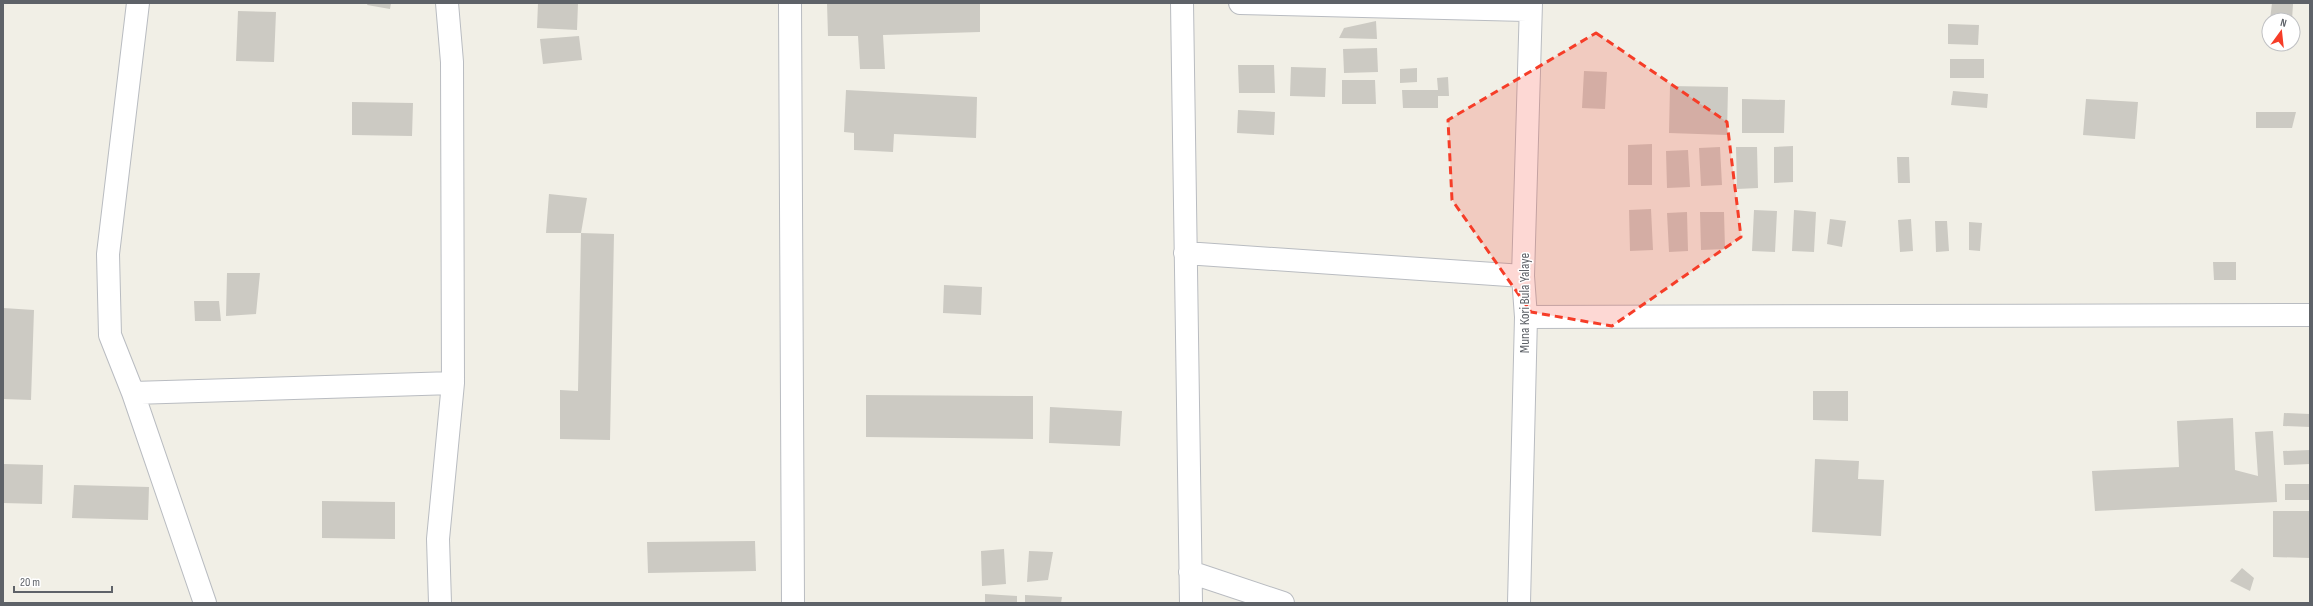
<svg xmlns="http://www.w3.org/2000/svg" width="2313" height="606" font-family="'Sofia Sans Condensed',sans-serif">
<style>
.building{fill:#cccac3}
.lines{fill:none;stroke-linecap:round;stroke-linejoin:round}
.street-casing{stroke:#b9bcc1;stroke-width:24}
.street{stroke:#fff;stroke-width:22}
.marked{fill:#f63d28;fill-opacity:0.2;stroke:#f63d28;stroke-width:3;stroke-dasharray:8 5;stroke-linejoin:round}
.labels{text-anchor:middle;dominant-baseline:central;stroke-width:3;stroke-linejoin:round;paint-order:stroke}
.street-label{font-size:14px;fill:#5e6268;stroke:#fff}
</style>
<rect width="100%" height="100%" fill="#f1efe6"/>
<path class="building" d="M368 3H391L390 9 367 5Z
M538 3H578L577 30 537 28Z
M827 3H980V32L883 35 885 69H860L858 36H828Z
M2272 3 2293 4 2292 20H2270Z
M238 11 276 12 274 62 236 61Z
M1376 21 1377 39 1339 38 1344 28Z
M1948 24 1979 25 1978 45 1948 44Z
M579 36 582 60 543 64 540 39Z
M1377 48 1378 72 1344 73 1343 49Z
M1950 59H1984V78H1950Z
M1238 65H1274L1275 93H1239Z
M1291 67 1326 68 1325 97 1290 96Z
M1417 68V82L1400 83V69Z
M1584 71 1607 72 1605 109 1582 108Z
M1448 77 1449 96H1438V108H1403L1402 90H1438L1437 78Z
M1342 80H1375L1376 104H1342Z
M1670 86 1728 87 1727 135 1669 133Z
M846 90 977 97 976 138 894 134 893 152 854 150V133L844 132Z
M1953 91 1988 94 1987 108 1951 105Z
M1742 99 1785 100 1784 133H1742Z
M2086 99 2138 102 2135 139 2083 135Z
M352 102 413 103 412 136 352 135Z
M1238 110 1275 112 1274 135 1237 133Z
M2256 112H2296L2292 128H2256Z
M1652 144V185H1628V145Z
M1793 146V182L1774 183V147Z
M1720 147 1722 185 1701 186 1699 148Z
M1736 147H1757L1758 188 1737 189Z
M1688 150 1690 187 1667 188 1666 151Z
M1897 157H1909L1910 183H1898Z
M549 194 587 198 581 233H546Z
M1651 209 1653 250 1630 251 1629 210Z
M1754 210 1777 211 1775 252 1752 251Z
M1794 210 1816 212 1814 252 1792 251Z
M1687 212 1688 251 1669 252 1667 213Z
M1700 212H1724L1725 249 1701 250Z
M1830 219 1846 221 1842 247 1827 244Z
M1911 219 1913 251 1900 252 1898 220Z
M1935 221H1947L1949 251 1936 252Z
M1969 222 1982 223 1980 251 1969 250Z
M581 233 614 234 610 440 560 439V390L578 391Z
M2213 262H2236V280H2214Z
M227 273H260L256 314 226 316Z
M944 285 982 287 981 315 943 313Z
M194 301H219L221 321H195Z
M3 308 34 310 31 400 3 399Z
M1813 391H1848V421L1813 420Z
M866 395 1033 396V439L866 437Z
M1050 407 1122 411 1120 446 1049 443Z
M2284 413 2310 414V427L2283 426Z
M2233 418 2235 470 2258 476 2255 432 2273 431 2277 502 2095 511 2092 471 2179 467 2177 421Z
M2310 450V464L2284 465 2283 451Z
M1815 459 1859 461 1858 479 1884 480 1881 536 1812 532Z
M3 464 43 465 42 504 3 503Z
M2285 484H2310V500H2285Z
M74 485 149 487 148 520 72 518Z
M322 501 395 502V539L322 538Z
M2273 511H2310V558L2273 557Z
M755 541 756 571 648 573 647 542Z
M1004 549 1006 584 982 586 981 551Z
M1029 551 1053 552 1048 580 1027 582Z
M2242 568 2254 578 2250 591 2230 581Z
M985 594 1017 596V603H985Z
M1025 595 1062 597 1061 603H1025Z"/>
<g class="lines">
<g class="street-casing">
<path id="street" d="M138 3 108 254 110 335 133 393 205 603
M790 3 793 603
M1182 3 1191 603
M1240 3 1530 10
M1185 253 1523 276
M1526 317 2310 315
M133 393 453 383
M1190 572 1283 603
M440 603 438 539 453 383 452 62 447 3
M1519 603 1526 317 1523 276 1531 3"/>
</g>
<use href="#street" class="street"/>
</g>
<path class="marked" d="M1596 33 1727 122 1741 237 1612 326 1531 312 1452 200 1448 120Z"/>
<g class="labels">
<g class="street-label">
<text transform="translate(1524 303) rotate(-90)">Muna Kori Bula Yalaye</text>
</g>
</g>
<rect width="2313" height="606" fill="none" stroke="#5e6268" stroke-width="8"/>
<g transform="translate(2281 32) rotate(15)"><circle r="19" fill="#ffffff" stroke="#bfc0c3"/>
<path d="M0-3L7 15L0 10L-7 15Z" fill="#f63d28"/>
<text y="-6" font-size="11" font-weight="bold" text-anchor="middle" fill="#5e6268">N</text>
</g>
<path d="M14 586v6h98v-6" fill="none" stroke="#5e6268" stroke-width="2"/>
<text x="20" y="586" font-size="12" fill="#5e6268" stroke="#ffffff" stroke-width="3" paint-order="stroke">20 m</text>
</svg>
